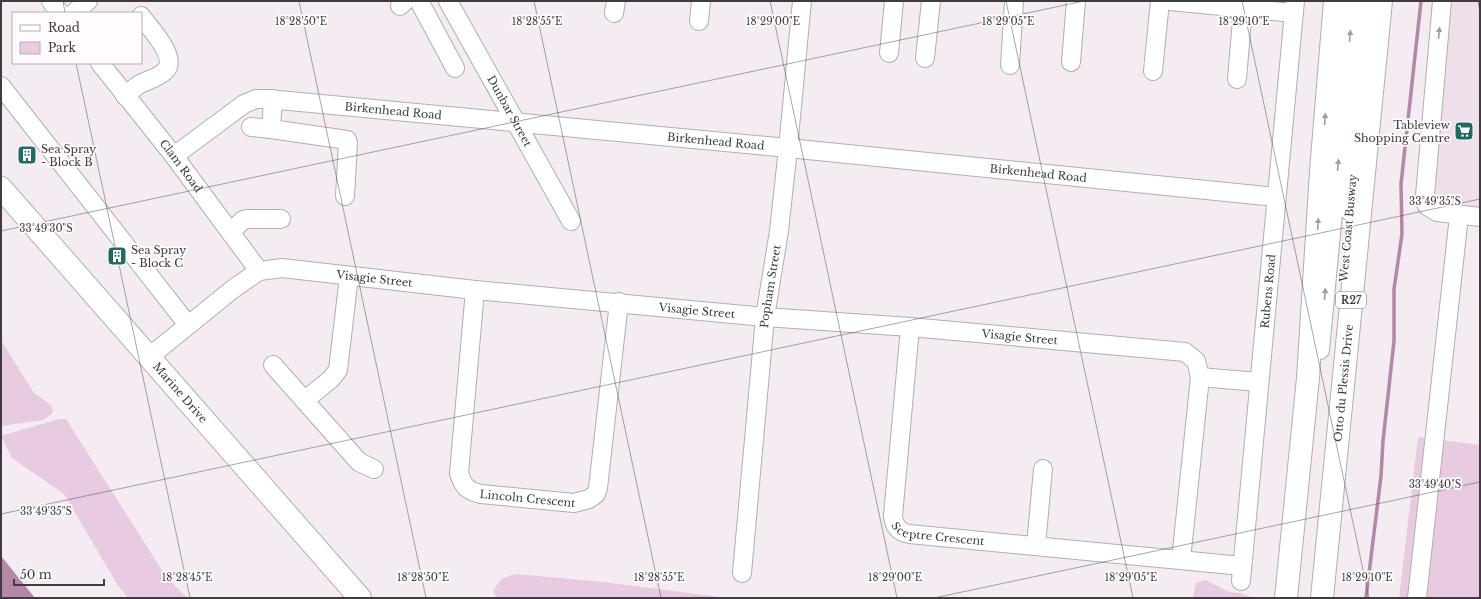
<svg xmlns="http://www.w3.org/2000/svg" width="1481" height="599" font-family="'Libre Baskerville',serif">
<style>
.built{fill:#eedfea}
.green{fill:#e8cbe1}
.water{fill:#b388a9}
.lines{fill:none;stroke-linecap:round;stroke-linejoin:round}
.stream{stroke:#b388a9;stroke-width:3.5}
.minor-casing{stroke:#b4acb2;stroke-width:20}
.major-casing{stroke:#b4acb2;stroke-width:24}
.minor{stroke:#fff;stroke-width:18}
.major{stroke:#fff;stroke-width:22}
.oneway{fill:#9f9d9e}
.ticks{fill:none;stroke:#3f3b3e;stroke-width:1;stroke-opacity:0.45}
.labels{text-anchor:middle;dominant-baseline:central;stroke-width:3.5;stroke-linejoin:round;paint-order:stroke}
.shield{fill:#fffbfe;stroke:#797578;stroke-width:1}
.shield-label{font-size:10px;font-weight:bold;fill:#3f3b3e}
.street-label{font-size:11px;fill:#3f3b3e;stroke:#fffbfe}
.poi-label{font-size:11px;fill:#3f3b3e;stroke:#fffbfe;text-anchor:start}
.ticks-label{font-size:10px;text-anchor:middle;fill:#3f3b3e;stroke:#fffbfe;stroke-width:3.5;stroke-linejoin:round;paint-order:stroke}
</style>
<rect width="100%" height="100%" fill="#f5ecf3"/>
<path class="built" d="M1437 1H1480V212L1420 206Z"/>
<path class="green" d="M1 340 30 387 34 393 51 405 53 411 52 414 43 420 1 426Z
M59 419H66L165 575 187 598H128L117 584 64 494 12 458 1 436Z
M1418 437 1480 445V598H1399Z
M517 574 603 582 728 598H497L493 592C499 579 504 576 517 574Z
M1205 580 1230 592 1241 593 1252 598H1193L1196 583Z"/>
<path class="water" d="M1 556 35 598H1Z"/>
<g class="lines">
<path class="stream" d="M1366 598 1381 476 1383 441 1394 341V289L1402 234 1401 184 1421 1"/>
<g class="minor-casing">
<g id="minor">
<path d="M51 1 60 13"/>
<path d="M419 1 455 68"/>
<path id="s1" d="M448 1 571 221"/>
<path d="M1170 1 1294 13"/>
<path d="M1442 1 1425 195 1427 206 1437 212 1480 217"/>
<path d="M400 6 405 1"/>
<path d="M74 13 88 1"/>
<path d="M614 13 616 1"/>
<path d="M699 21 701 1"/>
<path d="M889 53 894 1"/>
<path d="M925 58 931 1"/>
<path d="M1071 62 1076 1"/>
<path id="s2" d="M100 63 174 156 259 271"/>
<path d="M1010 65 1014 1"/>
<path d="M1153 71 1160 1"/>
<path d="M1237 79 1243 8"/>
<path d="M1 86 188 325"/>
<path d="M125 96C130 92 135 87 140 84 148 80 158 78 165 71 179 58 149 27 141 16"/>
<path d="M251 127 271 129 273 99"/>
<path d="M271 129 347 140 348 143 345 196"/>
<path id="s3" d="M174 156 244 104 256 99H268L788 148 1276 197"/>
<path d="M1349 211 1368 1"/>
<path d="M231 232 243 220 247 219H281"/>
<path id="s4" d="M475 290 459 473C463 487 468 491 481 494L574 503 589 499 596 494 598 488 619 302"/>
<path id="s5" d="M910 327 893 516C894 526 899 532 909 534L1242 566"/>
<path d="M1320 350 1353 1"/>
<path id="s6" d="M149 357 233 289 259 271 282 268 475 290 765 317 910 327 1185 352 1196 361 1200 377 1181 560"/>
<path d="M273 365 359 462 374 469"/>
<path d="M1200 377 1258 382"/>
<path d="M305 400 331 379 338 370 349 276"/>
<path d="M1036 546 1043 469"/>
<path id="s7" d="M742 573 765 317 779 231 788 148 802 1"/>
<path id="s8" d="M1241 581 1295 1"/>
<path d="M1417 598 1459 216"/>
</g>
</g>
<g class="major-casing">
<g id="major">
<path id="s9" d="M1 188 360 598"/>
<path d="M1286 598 1308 378 1321 171 1335 1"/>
<path id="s10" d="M1322 598 1381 1"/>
</g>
</g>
<use href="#minor" class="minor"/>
<use href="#major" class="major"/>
</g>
<defs><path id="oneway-solid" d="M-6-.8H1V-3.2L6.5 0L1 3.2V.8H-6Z"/></defs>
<g class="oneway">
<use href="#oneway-solid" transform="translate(1439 33) rotate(-85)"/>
<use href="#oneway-solid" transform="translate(1350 36) rotate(-85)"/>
<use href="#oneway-solid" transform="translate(1325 119) rotate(-86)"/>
<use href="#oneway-solid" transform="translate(1338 165) rotate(-85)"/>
<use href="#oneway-solid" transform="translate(1318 224) rotate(-86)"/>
<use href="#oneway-solid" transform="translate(1325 294) rotate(-85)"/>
</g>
<path class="ticks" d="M63 1 65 13M299 1 426 598M534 1 661 598M770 1 897 598M1006 1 1133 598M1242 1 1369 598M1478 1 1480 12M76 63 190 598M1 231 1084 1M1 514 1480 199M934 598 1480 482"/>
<defs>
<g id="supermarket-square" transform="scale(1)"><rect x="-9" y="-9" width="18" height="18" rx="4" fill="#216a62" stroke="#fffbfe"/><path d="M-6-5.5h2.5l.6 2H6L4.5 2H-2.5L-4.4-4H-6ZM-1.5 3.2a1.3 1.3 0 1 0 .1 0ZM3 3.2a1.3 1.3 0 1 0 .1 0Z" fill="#fff"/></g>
<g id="building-square" transform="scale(1)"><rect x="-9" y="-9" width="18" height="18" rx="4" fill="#216a62" stroke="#fffbfe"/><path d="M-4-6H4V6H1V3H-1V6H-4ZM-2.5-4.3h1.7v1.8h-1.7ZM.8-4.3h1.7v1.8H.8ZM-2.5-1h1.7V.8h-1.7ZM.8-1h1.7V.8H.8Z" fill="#fff"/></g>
</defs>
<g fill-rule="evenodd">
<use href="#supermarket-square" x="1464" y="131"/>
<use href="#building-square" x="27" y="155"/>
<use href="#building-square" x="117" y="256"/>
</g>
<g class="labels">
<rect class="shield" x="1336" y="292" width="30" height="16" rx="3"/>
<g class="shield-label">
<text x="1351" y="300">R27</text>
</g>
<g class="street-label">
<text stroke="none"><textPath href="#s3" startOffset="238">Birkenhead Road</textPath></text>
<text stroke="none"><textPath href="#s1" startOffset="126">Dunbar Street</textPath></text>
<text stroke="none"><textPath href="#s3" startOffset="562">Birkenhead Road</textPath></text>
<text stroke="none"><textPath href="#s2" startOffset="131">Clam Road</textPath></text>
<text stroke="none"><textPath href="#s3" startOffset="886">Birkenhead Road</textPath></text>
<text transform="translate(1348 228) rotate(-85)">West Coast Busway</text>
<text stroke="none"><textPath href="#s6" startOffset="256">Visagie Street</textPath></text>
<text stroke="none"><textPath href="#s7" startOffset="288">Popham Street</textPath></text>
<text stroke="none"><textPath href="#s8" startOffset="291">Rubens Road</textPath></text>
<text stroke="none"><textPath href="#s6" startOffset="580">Visagie Street</textPath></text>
<text stroke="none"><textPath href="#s6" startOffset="904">Visagie Street</textPath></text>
<text stroke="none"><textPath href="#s10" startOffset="216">Otto du Plessis Drive</textPath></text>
<text stroke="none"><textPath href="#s9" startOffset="272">Marine Drive</textPath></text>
<text stroke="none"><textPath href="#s4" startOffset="263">Lincoln Crescent</textPath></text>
<text stroke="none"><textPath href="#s5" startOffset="244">Sceptre Crescent</textPath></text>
</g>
<g class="poi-label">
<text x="1450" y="125" text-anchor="end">Tableview<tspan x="1450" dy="13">Shopping Centre</tspan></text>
<text x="41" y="149">Sea Spray<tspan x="41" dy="13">- Block B</tspan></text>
<text x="131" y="250">Sea Spray<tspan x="131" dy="13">- Block C</tspan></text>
</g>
</g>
<g class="ticks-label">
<text x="301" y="25">18°28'50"E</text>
<text x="537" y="25">18°28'55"E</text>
<text x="773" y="25">18°29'00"E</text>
<text x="1008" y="25">18°29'05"E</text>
<text x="1244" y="25">18°29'10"E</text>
<text x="1435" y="205">33°49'35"S</text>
<text x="46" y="232">33°49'30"S</text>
<text x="1435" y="488">33°49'40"S</text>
<text x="46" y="515">33°49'35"S</text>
<text x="187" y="581">18°28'45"E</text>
<text x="423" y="581">18°28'50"E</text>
<text x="659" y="581">18°28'55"E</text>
<text x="895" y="581">18°29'00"E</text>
<text x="1131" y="581">18°29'05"E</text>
<text x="1367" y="581">18°29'10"E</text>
</g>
<rect width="1481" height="599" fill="none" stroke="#3f3b3e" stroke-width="4"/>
<rect x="12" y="12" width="130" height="52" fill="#fffbfe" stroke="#b2aeb1"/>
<rect x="20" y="25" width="20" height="6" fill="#ffffff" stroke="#b2aeb1"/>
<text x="48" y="32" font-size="12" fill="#3f3b3e">Road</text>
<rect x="20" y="42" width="20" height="12" fill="#e8cbe1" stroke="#b2aeb1"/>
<text x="48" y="52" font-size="12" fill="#3f3b3e">Park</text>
<path d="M14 579v6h90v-6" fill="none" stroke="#3f3b3e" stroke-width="2"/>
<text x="20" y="579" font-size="12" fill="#3f3b3e" stroke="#fffbfe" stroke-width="3" paint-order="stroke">50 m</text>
</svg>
